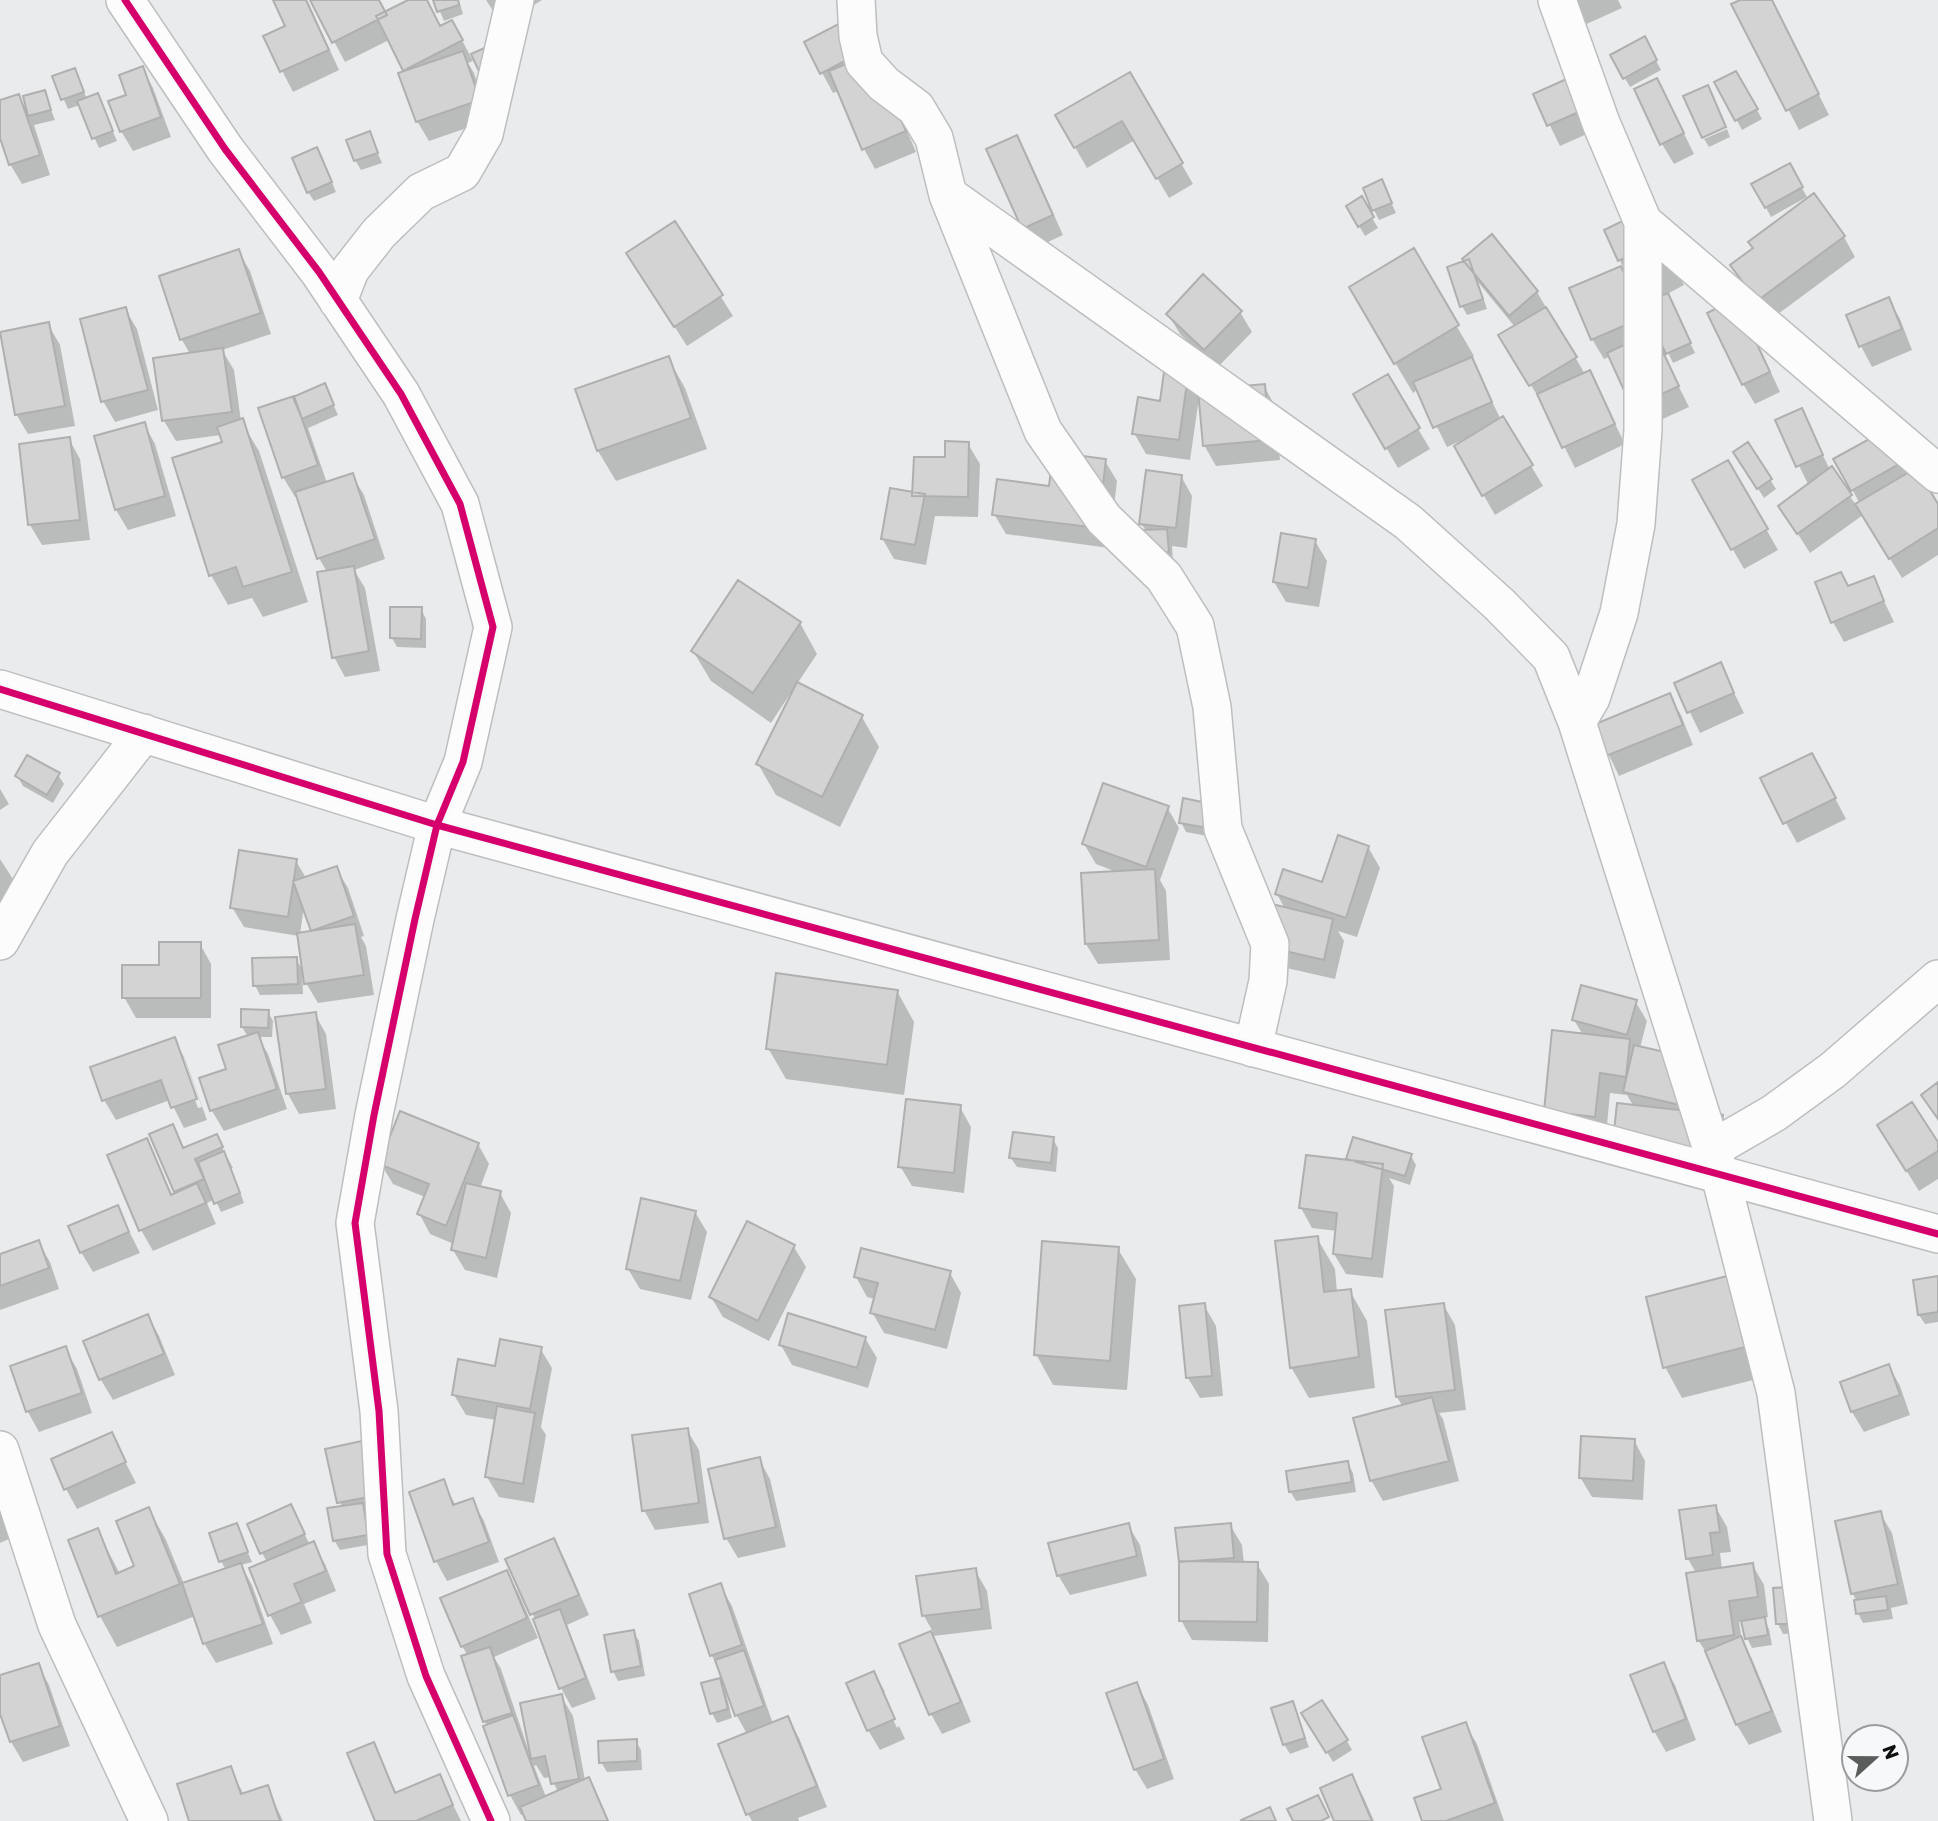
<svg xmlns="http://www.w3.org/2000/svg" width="1938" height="1821" font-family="Rubik,sans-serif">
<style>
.shadow{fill:#0003;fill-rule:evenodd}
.building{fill:#d3d3d4;stroke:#afafaf;stroke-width:2}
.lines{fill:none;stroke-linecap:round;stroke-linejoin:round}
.minor-casing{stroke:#bcbebf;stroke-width:40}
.minor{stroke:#fcfcfc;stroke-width:37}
.cycleway-casing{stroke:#f6f8fa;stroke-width:11}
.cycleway{stroke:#d6006c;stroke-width:7}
</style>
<rect width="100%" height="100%" fill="#e9ebec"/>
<path class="shadow" d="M275 0H307L339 70 293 92 265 37 287 27Z
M312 0H378L386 13 412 0H426L441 27 451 22 463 42 473 61 468 63 474 73 490 120 429 141 417 121 406 72 389 40 345 62Z
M435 0H459L463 14 444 21Z
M486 0H542L502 25Z
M1541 0H1618L1622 8 1560 36Z
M1743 0H1771L1829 115 1799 130 1734 5Z
M1644 38 1661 70 1630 87 1612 56Z
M806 43 883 75 916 152 875 169 864 149 839 91 833 93Z
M142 68 153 88 171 137 133 151 121 131 128 96Z
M74 70 87 99 97 95 117 141 99 148 80 105 68 109 54 77Z
M1736 73 1762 119 1742 130 1717 83Z
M1130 74 1193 184 1169 198 1135 140 1087 168 1057 116Z
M44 92 55 120 34 125 50 175 22 184 10 164 0 132V102L19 96 27 111Z
M1593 94 1607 125 1560 146 1535 95Z
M1668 101 1694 154 1674 164 1662 144Z
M1727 129 1730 137 1709 147 1704 139Z
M369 133 382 163 361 170 355 160Z
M1016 137 1028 157 1063 235 1035 248 1024 228Z
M322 159 336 192 314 201 308 192Z
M1789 165 1807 197 1771 217 1754 185Z
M1386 191 1396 213 1379 220 1374 210Z
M1361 199 1378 228 1365 236 1348 207Z
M675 224 733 316 687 346 640 273Z
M1606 230 1665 250 1684 285 1667 294 1695 353 1673 363 1646 305 1652 333 1689 407 1645 427 1611 356 1604 359 1592 339 1571 289 1623 267Z
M1844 237 1855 257 1770 320 1744 285 1732 265Z
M238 251 250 271 271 334 222 350 234 370 241 421 259 451 308 602 263 617 252 598 228 605 211 575 224 443 221 435 176 441 164 421 190 354 182 340 161 277Z
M1413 251 1474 356 1471 358 1501 420 1503 418 1543 486 1495 515 1456 447 1464 442 1463 440 1447 447 1418 389 1413 393 1351 288Z
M1466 262 1537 292 1585 374 1589 372 1625 444 1575 468 1543 404 1512 356 1515 327 1478 282 1487 309 1467 315 1462 306Z
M1888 299 1900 319 1912 350 1872 367 1861 346 1848 316Z
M125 309 137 329 158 410 115 422 103 401Z
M1240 312 1252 332 1216 369 1180 334 1168 314Z
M1747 321 1780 392 1755 404 1743 384Z
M48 324 60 345 75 426 28 434 16 414Z
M668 358 685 388 707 449 616 481 598 451 577 390Z
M1387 376 1430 449 1398 468 1356 395Z
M1187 377 1199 398 1190 460 1146 454 1134 433Z
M1264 386 1275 406 1280 460 1216 466 1204 445Z
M329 395 338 415 308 428 327 483 352 475 364 495 385 559 354 570 365 588 380 671 345 677 334 657 327 572 319 558 298 496 295 497 283 477 260 409Z
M1801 410 1830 470 1857 506 1860 504 1836 459 1890 429 1938 507V555L1902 578 1863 515 1810 553 1780 506 1809 486 1777 421Z
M144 424 155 444 176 516 128 530 116 510Z
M69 439 80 459 90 540 42 545 30 525Z
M968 444 980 464 978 517 935 516 926 565 894 559 882 538 914 494 946 459Z
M1748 444 1776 489 1764 498 1741 462Z
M1105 461 1117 481 1109 548 1006 534 994 514Z
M1728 462 1778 550 1744 569 1694 481Z
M1181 476 1192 496 1187 548 1172 546 1173 562 1141 524Z
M1315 541 1327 561 1319 607 1286 602 1274 582Z
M1873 578 1894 622 1844 642 1833 622 1849 588Z
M421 609 426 619V648L397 647 392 638Z
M800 623 817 654 797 684 862 717 879 747 840 827 776 795 758 764 792 695 790 694 771 723 711 681 693 651Z
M1720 664 1744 713 1700 733 1676 684Z
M1669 695 1681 715 1693 745 1619 776 1595 726Z
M58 775 64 784 53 803 23 786 17 776Z
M1823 775 1846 819 1797 843 1762 779Z
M0 789 9 804 0 810Z
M1211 806 1213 837 1186 832 1181 822Z
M1167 807 1179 828 1160 880 1166 891 1170 960 1098 964 1086 944 1119 873 1096 864 1084 844Z
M1368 847 1380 868 1357 937 1338 931 1344 941 1335 979 1264 963 1285 909 1277 894 1323 884Z
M0 859 20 890 15 907 0 902Z
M296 861 306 878 336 868 348 888 364 936 361 937 366 946 374 995 318 1003 306 983 299 936 244 927 232 907ZM304 906 314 932 300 935Z
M200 944 211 964V1018H136L124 997 161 967Z
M296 959 304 972H302L303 994 260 995 255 985Z
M897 991 914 1022 904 1095 786 1079 768 1048Z
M1635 1001 1647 1021 1640 1048 1694 1113 1722 1116 1733 1136 1634 1107 1627 1095 1610 1093 1606 1136 1557 1131 1583 1035 1574 1020Z
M268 1012 273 1021 272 1037H258L268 1054 287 1109 224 1131 212 1111 201 1079 228 1070 248 1037 242 1027Z
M315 1014 326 1034 336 1109 299 1114 288 1094 277 1018Z
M174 1039 185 1059 207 1120 184 1128 170 1100 116 1120 104 1100ZM180 1058H184L202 1107 198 1108Z
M960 1107 971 1127 964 1193 912 1186 900 1166Z
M172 1126 185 1149 216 1136 233 1168H231L244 1203 221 1212 215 1199 207 1203 216 1224 153 1251 141 1230 109 1156 146 1140 173 1196 177 1194Z
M1053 1139 1058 1148 1056 1172 1017 1167 1011 1158Z
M478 1144 489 1164 480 1188 500 1193 511 1213 497 1278 465 1270 453 1250 454 1244 430 1234 419 1213 425 1197 393 1184 381 1164Z
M1891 1146H1938V1179L1919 1191Z
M1411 1156 1416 1165 1410 1185 1389 1178 1394 1186 1383 1278 1346 1274 1334 1254 1337 1231 1312 1228 1301 1208 1350 1162 1348 1158Z
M117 1207 140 1253 93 1272 81 1252Z
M695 1212 707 1232 691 1300 640 1289 628 1269Z
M1317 1238 1335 1269 1337 1292 1350 1291 1367 1321 1375 1388 1309 1398 1291 1367Z
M38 1242 50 1262 59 1289 0 1310V1256Z
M794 1247 806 1267 769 1341 723 1317 711 1297Z
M1118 1249 1136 1279 1127 1390 1053 1385 1036 1354Z
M950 1273 961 1293 947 1349 884 1333 872 1312 875 1299 867 1297 856 1277Z
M1726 1278 1744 1309 1761 1378 1682 1398 1665 1367Z
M1938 1278V1322L1925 1324 1919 1315Z
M1443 1304 1455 1325 1466 1410 1439 1413 1443 1419 1459 1481 1383 1501 1371 1480 1403 1407 1397 1397Z
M1204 1305 1216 1326 1223 1396 1200 1398 1188 1378Z
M148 1316 159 1336 175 1375 113 1400 101 1380 85 1341Z
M865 1338 877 1358 868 1388 792 1365 781 1345Z
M65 1348 77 1369 92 1413 39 1432 28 1412 13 1367Z
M540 1348 552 1368 541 1427 546 1435 534 1503 499 1497 487 1477 496 1420 466 1415 454 1395 497 1368Z
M1889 1366 1900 1386 1910 1415 1864 1432 1852 1412 1842 1383Z
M687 1430 699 1450 709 1523 655 1530 644 1510Z
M111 1434 136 1483 77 1509 66 1489Z
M1634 1440 1645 1461 1643 1500 1592 1497 1580 1477Z
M361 1443 373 1544 340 1550 334 1540 342 1508 328 1450Z
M759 1459 770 1479 786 1547 738 1558 726 1538Z
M1347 1463 1353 1473 1356 1492 1296 1501 1290 1491Z
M443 1482 456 1506 472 1500 484 1521 499 1562 447 1581 436 1561Z
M0 1495 20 1534 0 1543Z
M1715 1506 1727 1527 1731 1552 1720 1553 1722 1569 1752 1564 1764 1585 1768 1617 1763 1618 1769 1629 1772 1645 1752 1648 1747 1638 1743 1621 1739 1622 1742 1641 1752 1659 1782 1732 1749 1745 1737 1725 1711 1660 1698 1640 1696 1573 1688 1559Z
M291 1507 310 1545 313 1544 325 1564 336 1591 304 1604 312 1623 281 1635 270 1615 267 1562 262 1553Z
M149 1510 166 1540 184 1584 226 1570 221 1561 236 1525 252 1562 241 1565 252 1585 273 1644 216 1663 204 1643 195 1616 117 1647 100 1616 70 1541 97 1530 120 1574 136 1567Z
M1880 1513 1892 1533 1908 1604 1891 1608 1893 1619 1863 1623 1858 1613 1857 1602 1853 1594 1837 1522Z
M1128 1525 1140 1545 1147 1576 1070 1595 1058 1575Z
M1230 1525 1242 1545 1244 1564H1257L1269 1584 1268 1642 1192 1640 1181 1620V1562Z
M554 1540 565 1560 589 1615 567 1625 596 1699 572 1708 561 1688 536 1621 508 1560Z
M975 1570 987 1591 992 1629 933 1636 942 1653 971 1722 942 1734 931 1714 901 1645 933 1632 924 1616Z
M506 1572 518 1592 538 1638 494 1657 501 1669 528 1749 561 1696 573 1716 585 1780 588 1779 599 1799 609 1821H528L525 1814 521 1815 510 1795 463 1657 468 1656 462 1646ZM536 1765 544 1778 551 1777 558 1792 546 1797 534 1766Z
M720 1585 732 1606 773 1724 788 1718 799 1738 827 1807 798 1818 799 1821H752L748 1814 747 1734 737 1716 728 1692 726 1693 732 1718 717 1723 712 1713 719 1680 726 1692 722 1673 712 1656 691 1595Z
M1795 1598 1798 1633 1783 1634 1778 1624Z
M633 1632 639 1641 645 1676 618 1681 613 1671Z
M38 1665 49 1685 70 1746 23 1762 11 1742 0 1708V1677Z
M1663 1665 1675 1685 1696 1740 1666 1752 1654 1731Z
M874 1673 885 1692H881L897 1728 899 1726 905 1739 880 1750 868 1730Z
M1137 1684 1148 1705 1174 1779 1147 1789 1135 1769Z
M1292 1703 1309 1747 1290 1754 1284 1744Z
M1304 1714 1347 1741 1352 1750 1333 1762Z
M1465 1724 1477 1744 1504 1821H1424L1443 1790Z
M636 1741 641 1750 642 1770 607 1772 601 1762Z
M373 1744 397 1794 439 1776 461 1821H377Z
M230 1768 244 1795 267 1787 283 1821H191Z
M1351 1776 1363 1796 1374 1821H1336Z"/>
<path class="building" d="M273 0H306L329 50 280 72 263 36 285 26Z
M310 0H379L387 15 332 43Z
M408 0H427L440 26 452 20 463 40 403 71 376 16Z
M433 0H458L459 5 437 12Z
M1740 0H1772L1819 94 1786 111 1731 4Z
M848 19 864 51 820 74 804 42Z
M1645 36 1657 60 1623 79 1610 55Z
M491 45 490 95 471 54Z
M463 51 480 100 416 122 398 73Z
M872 53 906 131 862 150 829 71Z
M143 66 161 117 120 132 108 101 126 95 119 75Z
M75 68 84 92 61 100 52 76Z
M1736 71 1758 109 1735 121 1714 82Z
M1130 72 1183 163 1156 179 1122 121 1074 148 1055 115Z
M1582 72 1597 104 1547 126 1533 94Z
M1657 78 1684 133 1660 145 1634 89Z
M1708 85 1726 127 1702 138 1683 96Z
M45 90 51 110 28 116 23 96Z
M98 93 113 131 92 139 77 101Z
M19 94 40 155 9 165 0 138V100Z
M370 131 378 153 354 161 346 140Z
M1017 135 1053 215 1022 229 986 149Z
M317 147 332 182 307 193 292 158Z
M1790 163 1803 187 1765 208 1751 184Z
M1382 179 1392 203 1372 211 1363 188Z
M1814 193 1845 236 1757 301 1730 265 1753 248 1748 242Z
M1362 196 1374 217 1358 227 1346 206Z
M1645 210 1659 242 1618 261 1604 230Z
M675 221 723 295 674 327 626 253Z
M1492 234 1538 291 1509 316 1462 259Z
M1414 248 1459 325 1394 364 1349 287Z
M239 249 261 313 180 340 159 276Z
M1469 259 1483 299 1460 307 1447 267Z
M1621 266 1642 318 1591 340 1569 288Z
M1203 274 1242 311 1204 350 1166 314Z
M1668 293 1691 343 1666 354 1643 304Z
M1889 297 1902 329 1859 347 1846 315Z
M1736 299 1770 372 1742 385 1707 313Z
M126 307 148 390 101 402 80 319Z
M1546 307 1577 357 1529 386 1498 335Z
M49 322 65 406 15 415 0 332Z
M1653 331 1679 386 1632 408 1607 353Z
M223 348 232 412 162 421 153 358Z
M669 356 691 418 597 451 575 389Z
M1472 357 1492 402 1433 428 1413 382Z
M1590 370 1615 424 1562 448 1537 394Z
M1164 372 1188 376 1179 440 1132 434 1138 397 1160 401Z
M1388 374 1420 428 1385 449 1353 394Z
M325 383 334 405 302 419 293 397Z
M1265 384 1269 440 1203 446 1198 390Z
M294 396 318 465 282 478 258 408Z
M1802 408 1823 455 1796 467 1775 420Z
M1503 416 1533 465 1482 496 1454 446Z
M243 418 292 572 243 587 236 567 209 576 172 458 222 442 217 427Z
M145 422 165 496 115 510 94 436Z
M1891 427 1908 459 1851 491 1833 459Z
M70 437 80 520 28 525 19 444Z
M945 441 969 442 968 497 912 496 914 457H945Z
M1748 442 1772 479 1757 489 1733 452Z
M1053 452 1106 459 1098 528 992 515 997 479 1049 486Z
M1728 460 1768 529 1731 550 1692 480Z
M1832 466 1852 495 1797 534 1778 506Z
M1916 468 1938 504V528L1889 559 1855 504Z
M1146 470 1182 475 1176 528 1139 524Z
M353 473 375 539 317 559 295 492Z
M890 488 925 494 915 545 881 539Z
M1167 529 1169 552 1143 553 1142 530Z
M1281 533 1316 539 1308 588 1273 582Z
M354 566 369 651 332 658 317 572Z
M1841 572 1848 586 1874 576 1884 601 1831 623 1815 582Z
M738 580 801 622 753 693 691 651Z
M390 607H422L421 639 390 638Z
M1721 662 1734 693 1687 713 1674 683Z
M797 682 863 715 822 797 756 764Z
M1670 693 1683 725 1606 756 1593 725Z
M1812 753 1836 798 1783 824 1760 778Z
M27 755 60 773 47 795 15 776Z
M1103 783 1169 806 1146 867 1082 844Z
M1183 798 1212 804 1208 828 1179 823Z
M1338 835 1369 846 1346 918 1275 894 1283 869 1322 882Z
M239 850 297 859 288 917 230 908Z
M337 866 354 916 311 931 293 881Z
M1155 869 1159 940 1085 944 1081 873Z
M1260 901 1333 919 1324 960 1250 943Z
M355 924 364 975 304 984 297 933Z
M159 942H201V998H122V965H159Z
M297 957 298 984 253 986 252 958Z
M776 973 898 990 887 1065 766 1049Z
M1581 985 1637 1000 1627 1035 1572 1020Z
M241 1009 269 1010 268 1028 241 1027Z
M316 1012 326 1089 286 1094 275 1017Z
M1552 1030 1630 1039 1626 1077 1600 1073 1595 1117 1544 1111Z
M258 1032 277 1089 210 1111 199 1078 226 1069 218 1045Z
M175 1037 197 1099 171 1108 161 1080 102 1101 90 1067Z
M1634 1045 1691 1058 1680 1105 1623 1092Z
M1938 1082V1119L1921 1095Z
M906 1099 961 1105 954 1173 898 1167Z
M1912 1102 1938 1142V1151L1906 1171 1877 1125Z
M1617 1103 1723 1115 1719 1152 1613 1140Z
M400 1111 479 1143 446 1226 417 1214 429 1184 379 1164Z
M173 1124 183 1148 217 1134 223 1147 195 1159 204 1179 174 1192 149 1134Z
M1013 1132 1054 1137 1051 1163 1009 1158Z
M1353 1137 1412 1154 1405 1176 1346 1159Z
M147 1138 171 1195 197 1183 206 1203 139 1231 107 1155Z
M224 1151 240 1193 214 1204 198 1162Z
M1306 1155 1383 1164 1372 1259 1333 1254 1337 1213 1299 1208Z
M466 1183 501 1191 486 1258 451 1250Z
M641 1198 696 1211 680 1281 626 1269Z
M118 1205 129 1232 80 1253 68 1226Z
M747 1221 795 1245 758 1321 709 1297Z
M1318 1236 1324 1292 1351 1289 1359 1357 1290 1368 1275 1241Z
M39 1240 49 1268 0 1286V1254Z
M1042 1241 1119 1247 1110 1361 1034 1355Z
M861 1248 951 1271 935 1330 870 1313 878 1283 854 1277Z
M1727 1276 1745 1347 1663 1368 1646 1297Z
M1938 1276V1312L1918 1315 1913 1280Z
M1205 1303 1212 1376 1186 1378 1179 1306Z
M1444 1303 1455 1390 1396 1397 1385 1310Z
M788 1313 866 1337 857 1368 779 1345Z
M148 1314 164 1354 99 1380 83 1341Z
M500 1339 542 1347 530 1409 452 1395 458 1359 495 1366Z
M66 1346 82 1393 26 1412 10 1366Z
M1889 1364 1900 1395 1851 1412 1840 1382Z
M1432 1397 1449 1461 1370 1481 1353 1418Z
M497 1406 535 1413 523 1484 485 1477Z
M688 1428 699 1503 642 1511 632 1435Z
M112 1432 126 1462 64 1490 51 1459Z
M1581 1436 1635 1439 1633 1481 1579 1478Z
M362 1441 374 1496 337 1503 325 1449Z
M760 1457 776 1527 724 1539 708 1469Z
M1348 1461 1352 1482 1289 1492 1286 1471Z
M444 1479 453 1505 473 1498 489 1542 434 1562 409 1492Z
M363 1503 368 1535 333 1541 327 1508Z
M291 1504 305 1534 260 1554 247 1524Z
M1716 1505 1720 1532 1710 1533 1713 1555 1686 1559 1679 1510Z
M149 1507 180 1584 98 1617 68 1540 98 1528 116 1574 134 1566 116 1521Z
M1881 1511 1898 1584 1851 1594 1835 1521Z
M237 1523 248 1552 219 1562 209 1533Z
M1129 1523 1137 1556 1057 1576 1048 1543Z
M1231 1523 1234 1558 1179 1562 1175 1528Z
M554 1538 579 1595 530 1615 505 1559Z
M314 1541 326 1571 294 1584 302 1602 268 1616 249 1568Z
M1179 1561 1258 1562 1257 1622 1179 1621Z
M241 1563 263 1624 203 1644 182 1583Z
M1753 1563 1758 1597 1729 1601 1734 1635 1697 1641 1686 1573Z
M976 1568 982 1609 922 1616 916 1576Z
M507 1570 527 1618 461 1647 440 1598Z
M721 1583 742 1645 710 1656 689 1594Z
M1790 1587 1793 1624H1776L1773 1588Z
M1886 1596 1888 1610 1856 1614 1854 1600Z
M560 1609 586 1678 559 1689 533 1619Z
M1765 1617 1768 1635 1745 1639 1741 1621Z
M634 1630 641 1666 611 1672 604 1635Z
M931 1631 961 1702 929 1715 899 1644Z
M1741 1636 1772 1711 1736 1725 1705 1651Z
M490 1647 512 1713 483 1722 461 1656Z
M744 1650 764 1706 735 1716 715 1660Z
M1664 1662 1686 1719 1653 1732 1630 1675Z
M39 1663 60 1726 10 1742 0 1714V1675Z
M874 1671 895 1719 867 1731 846 1683Z
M720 1678 728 1709 710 1714 701 1683Z
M1137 1682 1164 1759 1134 1770 1106 1693Z
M562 1694 579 1779 551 1784 545 1756 531 1759 520 1703Z
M1322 1700 1348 1740 1326 1753 1301 1713Z
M1293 1701 1305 1738 1283 1745 1271 1708Z
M513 1715 539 1785 508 1796 483 1726Z
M788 1716 817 1786 746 1815 718 1744Z
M1466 1722 1495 1803 1446 1821H1422L1414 1798 1441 1789 1422 1737Z
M637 1739V1761L599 1763 598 1741Z
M374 1742 395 1793 440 1774 453 1805 416 1821H375L347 1753Z
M231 1766 241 1794 268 1785 280 1821H189L177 1784Z
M1352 1774 1372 1821H1334L1320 1788Z
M589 1777 608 1821H526L520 1807Z
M1318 1795 1329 1817 1321 1821H1293L1287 1809Z
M1270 1807 1276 1821H1242L1241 1820Z"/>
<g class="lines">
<g class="minor-casing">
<path id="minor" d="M125 0 225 149 319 272 401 394 460 504 493 627 463 762 437 825 415 919 374 1115 355 1223 379 1411 387 1554 426 1676 491 1821
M856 0 858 36 864 62 884 84 916 108 934 138 948 195 1043 431 1104 519 1164 577 1195 626 1212 707 1223 829 1270 944 1268 981 1253 1048
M1557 0 1601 123 1643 222V430L1636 524 1619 613 1591 698 1577 722
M948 195 1408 522 1499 604 1551 657 1577 722 1720 1175 1776 1393 1833 1821
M1643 222 1938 474
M338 301 350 270 379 233 421 192 462 172 484 134 515 0
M0 689 437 825 1938 1234
M0 941 50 853 144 733
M1712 1149 1774 1113 1833 1070 1938 979
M0 1450 57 1625 149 1821"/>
</g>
<use href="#minor" class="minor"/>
<g class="cycleway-casing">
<path id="cycleway" d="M125 0 225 149 319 272 401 394 460 504 493 627 463 762 437 825 415 919 374 1115 355 1223 379 1411 387 1554 426 1676 491 1821
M0 689 437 825 1938 1234"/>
</g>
<use href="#cycleway" class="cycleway"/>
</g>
<g transform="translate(1875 1758) rotate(69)"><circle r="33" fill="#f6f8fa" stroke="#9a9b9c" stroke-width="2"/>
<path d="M0-5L12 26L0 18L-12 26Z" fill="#5b5d5d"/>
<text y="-10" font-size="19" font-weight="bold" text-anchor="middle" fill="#0f1010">N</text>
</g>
</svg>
